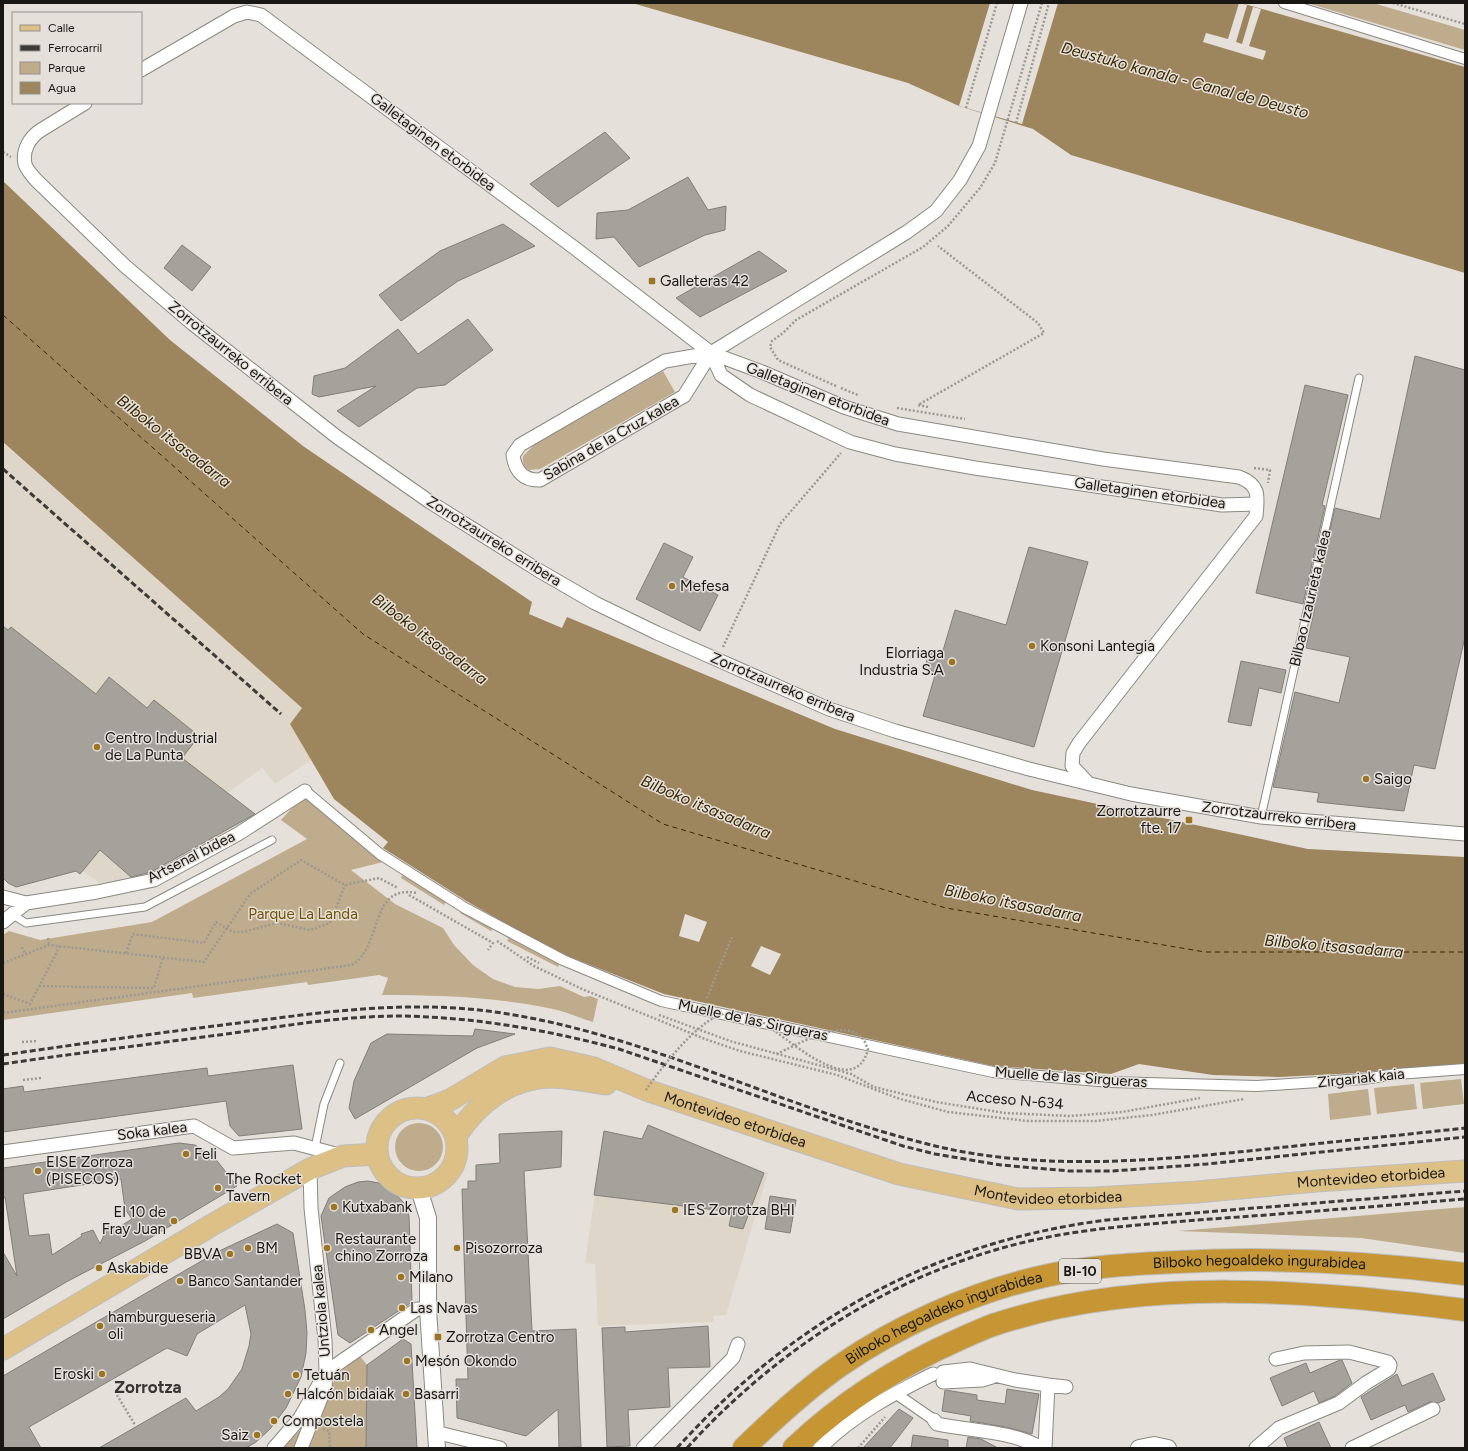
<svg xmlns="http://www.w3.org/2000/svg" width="1468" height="1451" font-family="Figtree,sans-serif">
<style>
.built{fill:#ded6c9}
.green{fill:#bfac8c}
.water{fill:#9d865d}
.pier{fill:#e5e1da}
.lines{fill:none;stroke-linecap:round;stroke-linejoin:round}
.ferry{stroke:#372602;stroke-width:1;stroke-dasharray:5 4;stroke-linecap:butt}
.building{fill:#a5a19b;stroke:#827e78;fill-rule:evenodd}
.service-casing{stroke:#8b8882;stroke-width:9}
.pedestrian-casing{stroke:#8b8882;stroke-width:12}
.minor-casing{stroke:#8b8882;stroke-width:15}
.tertiary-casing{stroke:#8b8882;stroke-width:18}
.primary-casing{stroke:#bebebd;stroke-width:23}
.motorway-casing{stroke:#bebebd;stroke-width:24}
.path{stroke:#9c9993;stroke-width:2.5;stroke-dasharray:2 2;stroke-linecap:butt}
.service{stroke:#fff;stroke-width:7}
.pedestrian{stroke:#fff;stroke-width:10}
.minor{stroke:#fff;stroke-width:13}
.tertiary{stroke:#fff;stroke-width:16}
.primary{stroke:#ddc085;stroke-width:21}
.motorway{stroke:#c69634;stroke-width:22}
.rail{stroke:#3d3b37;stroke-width:3;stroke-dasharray:6 3;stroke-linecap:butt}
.path-bridge{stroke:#9c9993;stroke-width:2.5;stroke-dasharray:2 2;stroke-linecap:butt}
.poi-dot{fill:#9d7522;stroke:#e5e1da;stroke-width:1.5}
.labels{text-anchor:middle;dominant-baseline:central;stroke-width:3;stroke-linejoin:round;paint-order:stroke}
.shield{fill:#e5e1da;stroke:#56544f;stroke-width:1}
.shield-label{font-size:14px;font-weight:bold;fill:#181714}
.street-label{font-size:15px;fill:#181714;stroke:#e5e1da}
.poi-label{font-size:15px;fill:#181714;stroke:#e5e1da;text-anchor:start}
.park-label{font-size:15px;fill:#725102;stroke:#e5e1da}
.water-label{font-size:16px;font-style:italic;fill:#372602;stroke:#e5e1da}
.quarter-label{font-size:17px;font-weight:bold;fill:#393631;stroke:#e5e1da}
</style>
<rect width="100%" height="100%" fill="#e5e1da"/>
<path class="built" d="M3 443 302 708 291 724 311 760 275 784 262 768 228 793 257 815 153 876 104 886 82 871 80 874 76 871 16 887 3 878Z
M648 1125 768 1173 726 1315 713 1316V1322L598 1326 595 1264 585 1263 604 1131 642 1139Z"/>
<path class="green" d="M1307 3H1373L1465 30V50Z
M663 371 675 392 540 469 529 470C524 466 522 463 523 456L534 445Z
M303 796 384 860 383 862 351 870 395 904 443 928 454 945 473 965 493 979 515 987 538 989 560 986 584 997 590 996 598 999 593 1022C580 1018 566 1012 553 1009 497 997 439 995 382 995L388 978 379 975 308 985 307 982 193 998 192 993 3 1020V935L9 931 40 940 152 922 307 839 281 820Z
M404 873 447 900 444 905 401 878Z
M462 909 494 927 491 931 460 913Z
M509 937 560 963 558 967 507 941Z
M1461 1079 1464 1104 1423 1109 1420 1083Z
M1414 1084 1417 1109 1377 1114 1374 1088Z
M1368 1089 1371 1115 1330 1120 1328 1094Z
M395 1147a24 24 0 1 1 48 0a24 24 0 1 1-48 0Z
M1465 1207V1253L1361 1238 1178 1231Z
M360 1356 367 1365 366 1448H307L330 1387 340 1372Z
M299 1431H301L296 1448H283Z"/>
<path class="water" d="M632 3H1241L1465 67V273L1071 155 1033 129 959 106 908 83Z
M3 181 170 340 303 446 532 602 529 614 562 628 567 617 835 729 1032 790 1308 849 1465 857V1069L1436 1071 1394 1069 1357 1073 1279 1077 1213 1075 1139 1064 1111 1074 993 1066 664 994 555 951 468 902 383 848 388 842 334 799 290 724 302 708 3 442Z"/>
<path class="pier" d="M990 3H1058L1022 124 959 106Z
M1239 3 1247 5 1236 42 1242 44 1253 7 1261 9 1249 46 1266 51 1263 60 1203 42 1206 33 1228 39Z
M685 914 707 922 699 942 679 936Z
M761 946 781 954 770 975 751 966Z"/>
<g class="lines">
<path class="ferry" d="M3 315 363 634 663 824 946 908 1205 952H1465"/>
</g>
<path class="building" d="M605 132 630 158 558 207 530 184Z
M688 177 708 210 726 206 725 230 705 235 639 267 614 237 596 239 597 213 628 210Z
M503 224 535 246 458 281 401 321 379 295 440 251Z
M182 245 211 267 192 291 164 268Z
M759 251 787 271 700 317 676 298Z
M468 319 493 350 445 385 417 388 359 427 337 411 376 386 319 397 312 394 314 376 345 368 398 329 418 354Z
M1415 356 1465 370V637L1435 769 1414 765 1404 811 1317 802 1319 793 1273 787 1295 692 1339 703 1350 657 1306 648 1315 607 1313 606 1335 508 1380 519Z
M1305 385 1348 395 1322 505 1325 506 1303 604 1256 593Z
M664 543 693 557 683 577 718 595 700 631 636 599Z
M1029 547 1088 562 1034 747 923 716 936 672 924 669 930 651 942 654 955 610 1006 625Z
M3 626 8 630 11 627 96 694 109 677 147 708 154 700 199 736 182 758 255 814 151 872 131 877 100 850 80 874 76 871 16 887 8 883 3 878Z
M1241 661 1286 670 1281 693 1259 688 1251 726 1228 722Z
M475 1029 515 1034 477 1048 355 1119 349 1108 354 1081 371 1043 387 1034 473 1036Z
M293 1065 302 1129 239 1136 230 1126 226 1101 3 1132V1089L23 1086 24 1092 207 1068 208 1076Z
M648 1125 764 1173 743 1229 729 1226 732 1212 594 1195 604 1131 642 1139Z
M562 1131 561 1167 524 1171 532 1331 576 1329 581 1447 559 1448 558 1409 526 1436 457 1418 456 1379H468L462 1189H468V1181H476V1165L500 1163 499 1134Z
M179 1143 195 1145 214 1157 237 1186 145 1241 68 1281 3 1319V1252L17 1276 5 1197 3 1198V1168ZM121 1179 125 1209 132 1219 116 1229 108 1226 100 1244 93 1230 81 1234 82 1236 52 1255 49 1234 29 1236 23 1194Z
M368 1181 379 1183 395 1193 404 1203 409 1216 412 1302 350 1343 338 1335 321 1216 329 1198 345 1187 358 1182Z
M770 1196 796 1200 790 1233 765 1229Z
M277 1224 293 1233 305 1310 307 1333 306 1353 301 1377 286 1408 270 1429 256 1442 246 1448H99L186 1398 196 1411 219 1397 228 1389 242 1369 249 1346 251 1334 245 1305 197 1334 187 1356 167 1348 29 1427 41 1448H3V1376L217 1252Z
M708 1326 710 1367 668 1368 670 1407 628 1410 630 1446 607 1447 602 1328 625 1327V1332Z
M403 1339 411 1344 417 1448H366L367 1365Z
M1340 1360H1342L1352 1383 1335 1396 1319 1403 1314 1391 1282 1406 1270 1378 1306 1363 1310 1373Z
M1433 1373 1445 1400 1438 1403 1430 1402 1408 1412 1405 1405 1371 1420 1361 1397 1397 1374 1402 1386Z
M1007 1389 1039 1394 1032 1434 1006 1427 970 1421 971 1416 942 1411 945 1390 977 1395V1400L1005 1404Z
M899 1409 913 1418 890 1448H863Z
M1319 1422 1331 1448H1288L1284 1438Z
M913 1435 948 1440V1448H911Z
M968 1437 981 1439 998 1448H966Z"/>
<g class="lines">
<g class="service-casing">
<path id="service" d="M1261 817 1359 378
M13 915 26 923 145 907 272 840
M315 1148 324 1104 340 1063"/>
</g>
<g class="pedestrian-casing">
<path id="pedestrian" d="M1284 3 1465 59
M305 791 380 854 465 908 563 960 661 1001 993 1072 1110 1082 1257 1086 1363 1079 1397 1074 1465 1069
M895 1393 934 1420"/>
</g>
<g class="minor-casing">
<path id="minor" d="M141 70 234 16 247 12 261 15 576 249 711 353 762 372 844 407 898 424 1103 459 1239 477C1260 485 1258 496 1256 516L1079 743 1073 753 1072 766 1087 782
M85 103 41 130C30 137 22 150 25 164 26 169 32 175 36 180L125 266 193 324 337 437 430 502 538 570 595 603 657 633 829 709 895 731 1029 769 1131 794 1261 817 1465 834
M711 353 684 396 540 480C524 481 515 471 513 455L520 445 665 361 711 353 907 232 936 211 960 180 979 146 1021 3
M711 353 721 375 750 395 850 442 895 454 975 468 1222 505 1257 504
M3 897 26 903
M3 922 26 903 97 892 154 880 238 834 305 791
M3 1152 194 1126 233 1148 294 1143 343 1156
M943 1372 970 1369 1015 1380 1048 1385 1045 1448
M943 1382 982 1380 992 1377
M1048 1385 1066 1387
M934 1420 937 1424C970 1431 1013 1431 1041 1448
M435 1432 500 1448
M274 1448 300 1418 326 1372 417 1309H428
M301 1448 325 1388 326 1372 325 1340 311 1208 310 1169
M643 1448 733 1358 738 1344
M820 1448C851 1416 894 1393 933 1374
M1256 1448 1279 1428 1339 1403 1366 1383 1389 1369 1390 1365 1388 1362 1349 1352 1304 1353 1276 1359
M1352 1448 1433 1409"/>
</g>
<g class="tertiary-casing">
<path id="tertiary" d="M419 1189 428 1218V1309L437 1448
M1139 1448 1154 1445 1168 1448"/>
</g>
<g class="primary-casing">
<g id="primary">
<circle cx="417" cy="1148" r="40"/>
<path id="s1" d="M428 1108 450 1100 505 1067 550 1058 594 1068 646 1090 899 1174 1018 1199 1095 1198 1197 1192 1317 1181 1465 1171"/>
<path d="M456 1136C477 1104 508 1079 548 1077 567 1077 587 1081 606 1084"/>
<path d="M3 1349 212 1225 310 1169 343 1156 377 1154"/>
</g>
</g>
<g class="motorway-casing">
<g id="motorway">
<path id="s2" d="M744 1448C774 1419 806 1389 841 1365 896 1327 967 1295 1032 1279 1079 1267 1129 1264 1178 1262 1274 1257 1370 1262 1465 1274"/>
<path d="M794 1448C842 1402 899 1366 960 1339 971 1334 982 1329 993 1325 1144 1275 1310 1291 1465 1310"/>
</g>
</g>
<path class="path" d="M1393 3 1465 24
M966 108 997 3
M1016 123 1049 3
M3 152 11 157
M836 386 778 360 770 347 772 341 783 333 796 320 923 247 948 226 980 188 995 163 1042 3
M841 388 858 395
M928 407 918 405 1044 333 1038 323 938 246
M897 408 965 419
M1254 468 1270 470 1268 483
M723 647 780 524 841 453
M409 895 493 943 488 950
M48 938 49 945
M497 941 534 966 582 989 705 1039 740 1051 837 1075 897 1098 948 1112 1028 1121H1096L1152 1115 1244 1099
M22 947 25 954
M126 953 133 934 204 943 216 922 233 932H243L277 923 310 930 330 923 345 885
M527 957 539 963
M3 963 49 945 204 962 250 894 301 860 345 885 379 878 398 888
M39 986 154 988 163 957
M3 994 30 1004 60 946
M707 998 732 937
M3 1013 352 965C384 945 368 884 417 893
M659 1015 730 1041 851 1074 874 1087 936 1102 1005 1113 1070 1116 1122 1112 1200 1098
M22 1042 38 1041
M23 1080 41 1078
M117 1395 135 1425
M323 1429 329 1431 330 1448
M858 1448 885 1417"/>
<use href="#service" class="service"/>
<use href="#pedestrian" class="pedestrian"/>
<use href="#minor" class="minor"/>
<use href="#tertiary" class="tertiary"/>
<use href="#primary" class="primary"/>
<use href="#motorway" class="motorway"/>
<path class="rail" d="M3 469 281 714
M3 1055C87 1043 171 1031 255 1021 329 1011 404 1002 479 1010 640 1028 786 1112 944 1148 1045 1170 1148 1161 1249 1151 1321 1143 1393 1136 1465 1128
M3 1064C77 1053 152 1044 226 1034 284 1026 342 1016 400 1016 475 1017 547 1030 619 1049L903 1146 935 1154 1001 1165 1069 1171H1113L1207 1164 1465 1137
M677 1448C794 1319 934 1242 1107 1220L1465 1191
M687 1448C778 1347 901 1269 1034 1240 1093 1227 1152 1224 1211 1219 1296 1213 1380 1206 1465 1199"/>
<path class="path-bridge" d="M646 1090C661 1068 702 1014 729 1013 740 1012 752 1016 761 1021 785 1036 855 1103 868 1049 866 1046 865 1040 862 1038 841 1016 797 1046 776 1054"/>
</g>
<g class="poi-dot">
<rect x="648" y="277" width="8" height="8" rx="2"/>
<circle cx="672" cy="586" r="4"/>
<circle cx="1032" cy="646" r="4"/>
<circle cx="952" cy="662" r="4"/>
<circle cx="97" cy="747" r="4"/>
<circle cx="1366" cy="779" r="4"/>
<rect x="1185" y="816" width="8" height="8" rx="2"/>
<circle cx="186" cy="1154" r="4"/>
<circle cx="38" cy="1171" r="4"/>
<circle cx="218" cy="1188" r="4"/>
<circle cx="334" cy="1207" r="4"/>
<circle cx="675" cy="1210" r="4"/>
<circle cx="174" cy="1221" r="4"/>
<circle cx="248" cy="1248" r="4"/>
<circle cx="327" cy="1248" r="4"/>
<circle cx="457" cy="1248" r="4"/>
<circle cx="230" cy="1254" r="4"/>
<circle cx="99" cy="1268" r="4"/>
<circle cx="401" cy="1277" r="4"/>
<circle cx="180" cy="1281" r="4"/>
<circle cx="402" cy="1308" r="4"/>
<circle cx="100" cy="1326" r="4"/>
<circle cx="371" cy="1330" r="4"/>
<rect x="434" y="1333" width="8" height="8" rx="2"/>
<circle cx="407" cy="1361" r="4"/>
<circle cx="102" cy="1374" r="4"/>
<circle cx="296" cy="1375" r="4"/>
<circle cx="288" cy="1394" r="4"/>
<circle cx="406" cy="1394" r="4"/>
<circle cx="274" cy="1421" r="4"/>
<circle cx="257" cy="1435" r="4"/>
</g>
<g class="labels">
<rect class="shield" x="1059" y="1259" width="42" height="24" rx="3"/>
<g class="shield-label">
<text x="1080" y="1271">BI-10</text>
</g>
<g class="street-label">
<text transform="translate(433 142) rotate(37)">Galletaginen etorbidea</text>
<text transform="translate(231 353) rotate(39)">Zorrotzaurreko erribera</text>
<text transform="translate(818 394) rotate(21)">Galletaginen etorbidea</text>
<text transform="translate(611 438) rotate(-30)">Sabina de la Cruz kalea</text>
<text transform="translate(1150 493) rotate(8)">Galletaginen etorbidea</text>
<text transform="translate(494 541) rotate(32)">Zorrotzaurreko erribera</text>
<text transform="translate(1310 598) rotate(-77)">Bilbao Izaurieta kalea</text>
<text transform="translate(783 687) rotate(23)">Zorrotzaurreko erribera</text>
<text transform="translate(1279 816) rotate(7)">Zorrotzaurreko erribera</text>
<text transform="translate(191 857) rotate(-27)">Artsenal bidea</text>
<text transform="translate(753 1020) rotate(12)">Muelle de las Sirgueras</text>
<text transform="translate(1071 1077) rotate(4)">Muelle de las Sirgueras</text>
<text transform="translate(1361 1078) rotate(-6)">Zirgariak kaia</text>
<text transform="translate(1015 1100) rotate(5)">Acceso N-634</text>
<text stroke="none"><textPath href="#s1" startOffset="329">Montevideo etorbidea</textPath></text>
<text transform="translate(152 1131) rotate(-7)">Soka kalea</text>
<text stroke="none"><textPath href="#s1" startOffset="977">Montevideo etorbidea</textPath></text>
<text stroke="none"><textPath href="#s1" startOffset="653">Montevideo etorbidea</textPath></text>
<text stroke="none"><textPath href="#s2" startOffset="567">Bilboko hegoaldeko ingurabidea</textPath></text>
<text transform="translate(321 1311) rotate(-95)">Untziola kalea</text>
<text stroke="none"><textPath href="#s2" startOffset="242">Bilboko hegoaldeko ingurabidea</textPath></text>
</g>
<g class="poi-label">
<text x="660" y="281">Galleteras 42</text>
<text x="680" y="586">Mefesa</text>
<text x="1040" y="646">Konsoni Lantegia</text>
<text x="944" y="653" text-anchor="end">Elorriaga<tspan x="944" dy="17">Industria S.A</tspan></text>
<text x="105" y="738">Centro Industrial<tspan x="105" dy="17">de La Punta</tspan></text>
<text x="1374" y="779">Saigo</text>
<text x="1181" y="811" text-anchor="end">Zorrotzaurre<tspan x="1181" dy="17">fte. 17</tspan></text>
<text x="194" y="1154">Feli</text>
<text x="46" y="1162">EISE Zorroza<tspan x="46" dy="17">(PISECOS)</tspan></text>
<text x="226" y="1179">The Rocket<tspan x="226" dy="17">Tavern</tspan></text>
<text x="342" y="1207">Kutxabank</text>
<text x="683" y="1210">IES Zorrotza BHI</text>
<text x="166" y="1212" text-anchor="end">El 10 de<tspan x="166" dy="17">Fray Juan</tspan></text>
<text x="335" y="1239">Restaurante<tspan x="335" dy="17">chino Zorroza</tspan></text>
<text x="256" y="1248">BM</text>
<text x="465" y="1248">Pisozorroza</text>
<text x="222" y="1254" text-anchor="end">BBVA</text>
<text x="107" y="1268">Askabide</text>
<text x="409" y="1277">Milano</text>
<text x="188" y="1281">Banco Santander</text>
<text x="410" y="1308">Las Navas</text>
<text x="108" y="1317">hamburgueseria<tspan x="108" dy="17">oli</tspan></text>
<text x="379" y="1330">Angel</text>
<text x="446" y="1337">Zorrotza Centro</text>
<text x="415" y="1361">Mesón Okondo</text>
<text x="94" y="1374" text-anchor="end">Eroski</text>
<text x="304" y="1375">Tetuán</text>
<text x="296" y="1394">Halcón bidaiak</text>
<text x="414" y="1394">Basarri</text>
<text x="282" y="1421">Compostela</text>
<text x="249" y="1435" text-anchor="end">Saiz</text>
</g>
<g class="park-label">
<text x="303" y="914">Parque La Landa</text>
</g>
<g class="water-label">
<text transform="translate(1185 80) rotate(15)">Deustuko kanala - Canal de Deusto</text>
<text transform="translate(174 441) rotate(38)">Bilboko itsasadarra</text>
<text transform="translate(430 639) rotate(37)">Bilboko itsasadarra</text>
<text transform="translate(706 807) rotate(23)">Bilboko itsasadarra</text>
<text transform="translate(1013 903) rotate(11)">Bilboko itsasadarra</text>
<text transform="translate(1334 946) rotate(5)">Bilboko itsasadarra</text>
</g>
<g class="quarter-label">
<text x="148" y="1387">Zorrotza</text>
</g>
</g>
<rect width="1468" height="1451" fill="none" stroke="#181714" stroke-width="8"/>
<rect x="12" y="12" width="130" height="92" fill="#e5e1da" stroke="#93908b"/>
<rect x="20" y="25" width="20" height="6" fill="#ddc085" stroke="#93908b"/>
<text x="48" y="32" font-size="12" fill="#181714">Calle</text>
<rect x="20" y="45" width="20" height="6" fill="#3d3b37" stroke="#93908b"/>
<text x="48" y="52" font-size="12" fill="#181714">Ferrocarril</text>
<rect x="20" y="62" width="20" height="12" fill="#bfac8c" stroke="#93908b"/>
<text x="48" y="72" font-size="12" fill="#181714">Parque</text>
<rect x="20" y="82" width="20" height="12" fill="#9d865d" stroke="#93908b"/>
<text x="48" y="92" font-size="12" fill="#181714">Agua</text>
</svg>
